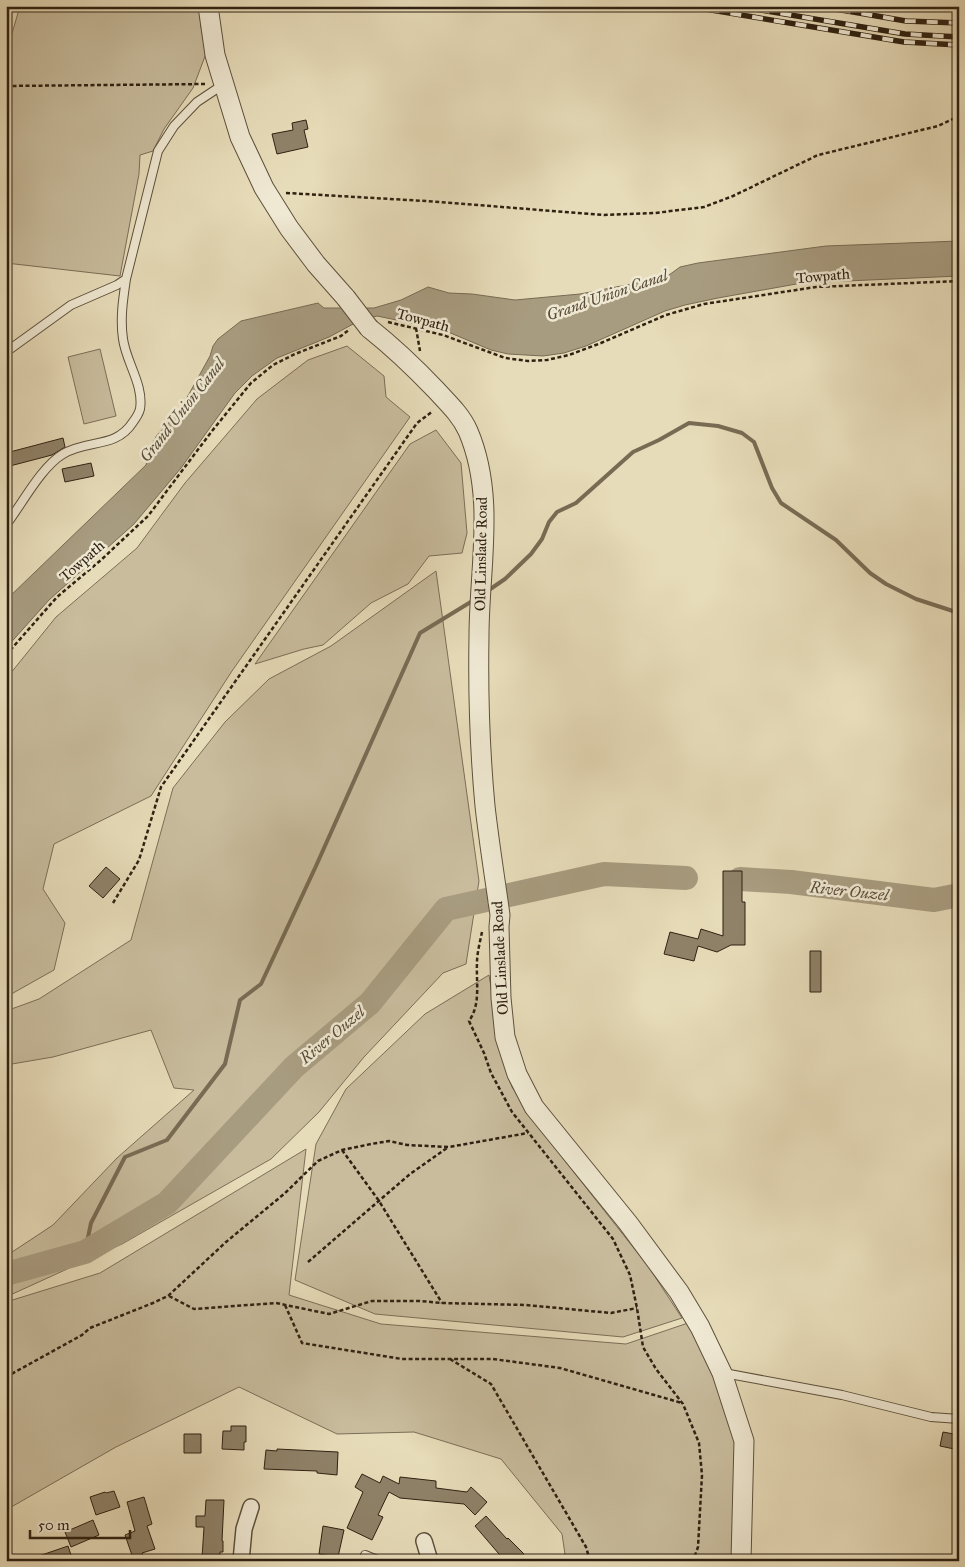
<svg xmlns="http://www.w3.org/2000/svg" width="965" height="1567" font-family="'IM FELL Great Primer',serif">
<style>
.green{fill:#c8bc9d;stroke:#7c6e58}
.water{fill:#a89c80;stroke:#786b54}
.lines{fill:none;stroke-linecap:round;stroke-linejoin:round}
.stream{stroke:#786b54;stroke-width:4}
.river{stroke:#a89c80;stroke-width:24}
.building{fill:#8f8269;stroke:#2f2112}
.service-casing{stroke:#5d503c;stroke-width:10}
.minor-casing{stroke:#5d503c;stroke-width:18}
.tertiary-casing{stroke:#5d503c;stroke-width:21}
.path{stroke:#2f2112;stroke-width:2.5;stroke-dasharray:4 2.5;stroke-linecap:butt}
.service{stroke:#efe8d2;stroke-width:8}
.minor{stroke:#efe8d2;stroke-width:15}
.tertiary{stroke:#efe8d2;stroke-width:19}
.rail-casing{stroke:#2f2112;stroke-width:5.5}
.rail{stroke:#efe8d2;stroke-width:4;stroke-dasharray:11;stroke-linecap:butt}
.tertiary-bridge-casing{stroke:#5d503c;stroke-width:21;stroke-linecap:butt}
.tertiary-bridge{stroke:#efe8d2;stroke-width:19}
.labels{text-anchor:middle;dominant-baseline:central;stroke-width:5;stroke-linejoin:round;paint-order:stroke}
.street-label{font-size:15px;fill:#2f2112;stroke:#efe8d2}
.water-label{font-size:16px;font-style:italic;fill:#594c38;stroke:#efe8d2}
</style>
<rect width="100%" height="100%" fill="#e7dcb9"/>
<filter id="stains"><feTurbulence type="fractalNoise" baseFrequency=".004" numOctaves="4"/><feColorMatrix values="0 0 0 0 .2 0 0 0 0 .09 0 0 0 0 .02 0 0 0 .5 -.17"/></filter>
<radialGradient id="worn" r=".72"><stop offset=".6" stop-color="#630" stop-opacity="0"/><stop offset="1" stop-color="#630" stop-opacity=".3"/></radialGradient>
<path class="green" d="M20 6H199L201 27 207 51 193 88 164 129 153 151 140 155 139 174 120 276 6 263V54Z
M347 346 384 376 386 397 410 417 232 671 151 796 54 844 43 889 65 923 54 970 6 997V679L56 617 137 548 185 483 257 399 308 360Z
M100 349 116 416 84 424 68 357Z
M436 430 461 463 467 533 462 553 429 556 408 584 371 603 323 645 304 649 255 664 410 444Z
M436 571 479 881 466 964 443 973 364 1057 319 1112 271 1159 122 1244 8 1296 6 1256 53 1225 117 1158 194 1090 174 1088 151 1030 53 1057 6 1065V1011L39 999 131 940 173 788 225 722 269 679 331 646Z
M489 975 498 1030 512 1087 565 1161 648 1266 682 1318 623 1337 375 1314 295 1280 316 1144 346 1089 425 1014Z
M306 1149 289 1295 381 1324 626 1344 691 1322 741 1442 738 1561H566L562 1534 501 1459 414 1432 337 1434 239 1387 116 1447 6 1510V1302L100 1273Z"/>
<path class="water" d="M959 241V276L802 283 718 298 685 305 665 311 586 346 564 353 543 356 508 354 491 350 441 329 377 316 357 322 329 337 277 358 252 376 235 393 181 468 134 524 49 600 6 648V600L146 465 151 446 157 435 179 412 210 356 213 346 218 339 241 321 318 303 324 308H374L401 300 428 287 449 293 472 294 515 300 580 294 657 279 669 275 680 267 698 263 826 246Z"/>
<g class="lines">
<path class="stream" d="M486 592 505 579 531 554 542 539 549 522 557 512 576 503 633 452 659 440 689 423 718 426 742 433 754 442 772 488 781 503 836 540 870 573 886 584 916 599 959 613
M85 1252 91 1223 125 1157 167 1140 225 1064 240 1000 261 984 316 866 420 633 474 600"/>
<path class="river" d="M740 879 791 882 934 900 959 895
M6 1274 85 1252 167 1203 294 1067 370 1003 446 909 604 874 686 878"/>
</g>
<path class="building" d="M306 120 308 129 304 130 308 147 277 154 272 134 293 130 292 123Z
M63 438 65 447 52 455 6 467V453Z
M91 463 94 476 65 482 62 469Z
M106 867 120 879 103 898 89 886Z
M723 871H742V902H745V945H731L717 952 698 946 694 961 664 954 670 932 698 939 701 929 723 936Z
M810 951H821V992H810Z
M231 1426H246V1442H244V1450L222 1449 223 1431H231Z
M943 1432 959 1435V1450L940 1446Z
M184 1434H201V1453H184Z
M277 1449 338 1452 337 1475 317 1473V1471L264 1469 266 1450 277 1451Z
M362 1474 380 1483 383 1476 399 1484 400 1477 436 1481V1488L467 1492 471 1487 487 1502 475 1515 464 1504 400 1498 389 1492 378 1515 383 1517 372 1540 347 1528 363 1492 355 1487Z
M114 1491 120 1507 96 1515 90 1497 105 1492 106 1493Z
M144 1497 152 1524 147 1526 155 1549 142 1553 145 1561H134L125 1535 135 1531 127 1502Z
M206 1500H224L222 1541H223V1552H220V1559L202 1558 204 1527H196V1516H205Z
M486 1516 507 1539 508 1538 524 1554 517 1561H505L475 1526Z
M93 1520 99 1535 71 1547 65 1532Z
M323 1526 344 1530 338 1557 319 1554Z
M68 1546 73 1561H31L30 1559Z"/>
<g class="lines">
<g class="service-casing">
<path id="service" d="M6 352 71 305 117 285 126 279 158 151 174 126 197 102 224 84
M6 525C22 504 41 467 63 454 87 439 116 449 133 422 136 418 139 413 140 409 144 385 126 362 123 339 120 319 123 299 126 279
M724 1373 842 1395 931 1417 959 1419
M365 1555 380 1561"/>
</g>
<g class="minor-casing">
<path id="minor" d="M424 1541 430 1561
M241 1561 244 1529 251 1507"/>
</g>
<g class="tertiary-casing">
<path id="tertiary" d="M208 6 215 55 240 137 264 188 289 228 316 264 346 298
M369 328C393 347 415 368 436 390 448 403 461 415 468 431 496 496 479 568 479 636 478 691 480 752 485 806 489 842 495 879 500 915L499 927 501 998 505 1037 517 1074 534 1107 628 1223 679 1292 700 1327 722 1373 744 1441 741 1561"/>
</g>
<path class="path" d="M6 86 206 84
M286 193 426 201 604 215 655 213 704 207 733 196 818 155 938 126 959 116
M388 322 443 335 505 358 528 361 547 360 569 355 601 343 666 315 704 304 816 287 959 281
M416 328 420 351
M6 655 57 597 101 560 148 516 212 431 251 383 273 365 295 354 341 336 350 329
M113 903 139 860 161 787 417 423 433 411
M482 932C480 942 477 953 477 963 476 983 481 1004 469 1021L484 1053 491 1073 512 1112 613 1239 630 1275 637 1308 643 1347 656 1369 683 1404 699 1443 702 1475 698 1547 693 1561
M342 1150 379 1201 442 1303
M308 1262 410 1174 447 1148
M169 1296 194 1309 276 1303 329 1314 372 1301H420L442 1303 526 1305 611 1313 637 1308
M285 1305 302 1343 402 1359H493L560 1368 682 1403
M450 1359 491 1384 586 1547 590 1561
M6 1377 82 1335 90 1328 153 1303 168 1296 226 1242 284 1194 318 1161 342 1150 371 1144 389 1141 407 1145 449 1147 528 1133"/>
<use href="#service" class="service"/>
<use href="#minor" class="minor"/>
<use href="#tertiary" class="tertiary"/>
<g class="rail-casing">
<path id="rail" d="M687 6 904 42 959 45
M737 6 905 34 959 37
M818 6 906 21 959 23"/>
</g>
<use href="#rail" class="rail"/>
<g class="tertiary-bridge-casing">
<path id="tertiary-bridge" d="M346 298 369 328"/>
</g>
<use href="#tertiary-bridge" class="tertiary-bridge"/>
</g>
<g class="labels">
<g class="street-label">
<text transform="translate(823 276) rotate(-5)">Towpath</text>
<text transform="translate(423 320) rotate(15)">Towpath</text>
<text transform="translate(481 554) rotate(-89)">Old Linslade Road</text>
<text transform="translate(82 561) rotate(-41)">Towpath</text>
<text transform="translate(500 958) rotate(-93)">Old Linslade Road</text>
</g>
<g class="water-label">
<text transform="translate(607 295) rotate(-19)">Grand Union Canal</text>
<text transform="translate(182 410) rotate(-52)">Grand Union Canal</text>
<text transform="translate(849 891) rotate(6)">River Ouzel</text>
<text transform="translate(332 1035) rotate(-40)">River Ouzel</text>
</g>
</g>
<rect width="965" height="1567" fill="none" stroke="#e7dcb9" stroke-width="25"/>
<rect x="8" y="8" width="950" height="1552" fill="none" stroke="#2f2112" stroke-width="2.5"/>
<rect x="12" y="12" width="940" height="1542" fill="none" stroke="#2f2112"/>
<path d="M30 1530v8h100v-8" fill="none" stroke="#2f2112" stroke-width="2.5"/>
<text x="38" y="1530" font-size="15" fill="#2f2112" stroke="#efe8d2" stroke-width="4" paint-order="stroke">50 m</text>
<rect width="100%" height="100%" filter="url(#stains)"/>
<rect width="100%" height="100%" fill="url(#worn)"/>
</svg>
